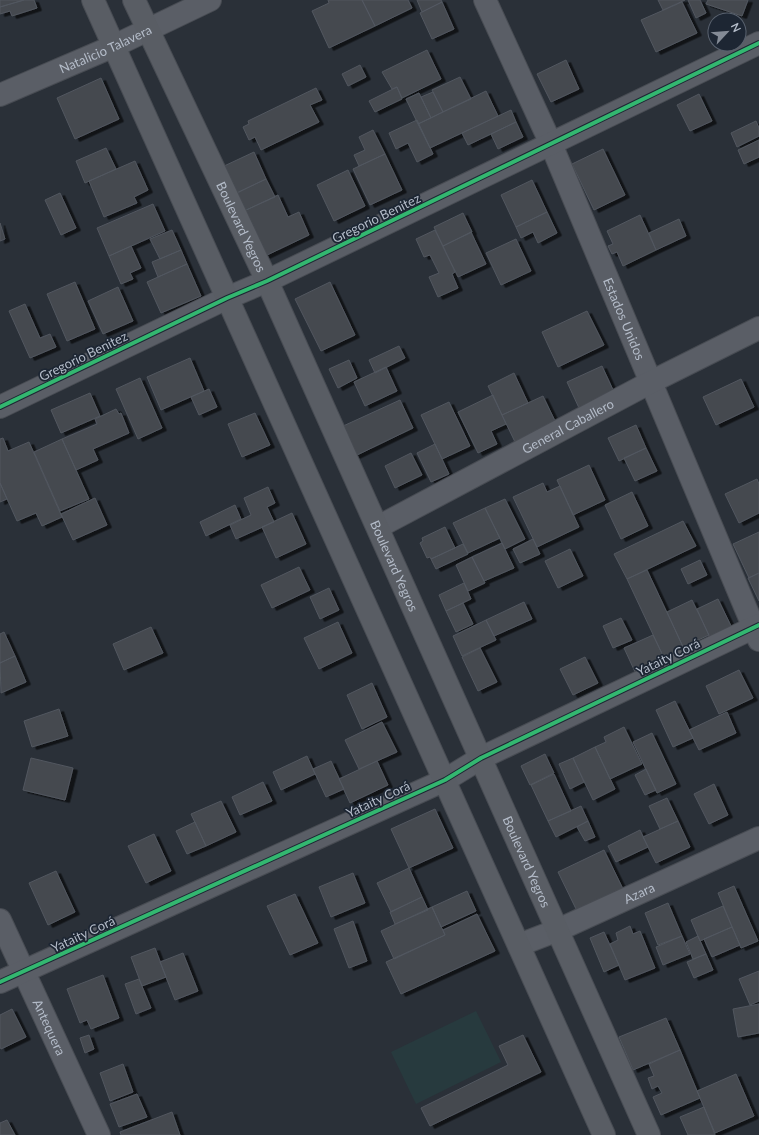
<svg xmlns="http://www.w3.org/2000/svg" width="759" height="1135" font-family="Lato,sans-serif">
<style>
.green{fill:#273a3e}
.building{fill:#444950;stroke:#52575f;filter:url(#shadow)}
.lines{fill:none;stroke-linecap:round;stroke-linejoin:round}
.minor-casing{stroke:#484c53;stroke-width:24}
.secondary-casing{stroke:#484c53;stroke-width:24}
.minor{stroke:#5a5e66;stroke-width:22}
.secondary{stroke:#595d64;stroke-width:22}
.cycleway-casing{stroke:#1d2633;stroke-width:6}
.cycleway{stroke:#33b770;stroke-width:4}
.labels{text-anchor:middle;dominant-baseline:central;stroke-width:3.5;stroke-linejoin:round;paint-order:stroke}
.street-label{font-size:13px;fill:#b4bcc9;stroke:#1d2633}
</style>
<defs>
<filter id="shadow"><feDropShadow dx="4.5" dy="2.5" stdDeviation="0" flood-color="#0009"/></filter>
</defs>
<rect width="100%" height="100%" fill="#2a3038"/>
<path class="green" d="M476 1011 501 1062 416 1104 391 1052Z"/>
<path class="building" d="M0 0H24L0 7Z
M24 0H34L37 8 12 16 10 11 0 14V7Z
M328 0H362L375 26 329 48 312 11 329 3Z
M362 0H408L412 8 375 26Z
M417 0H441L442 2 422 12Z
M658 0H685L663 10Z
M688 0H700L706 13 696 18Z
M708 0H748L742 16 706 4Z
M442 2 454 29 432 39 420 13Z
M682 2 697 33 656 52 641 20Z
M427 50 441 79 402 98 397 87 392 89 382 72Z
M566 60 579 89 551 102 537 74Z
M360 65 366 77 348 86 342 74Z
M460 77 471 99 443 112 432 90Z
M101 78 119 119 75 139 57 98Z
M397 87 402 99 375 112 369 101Z
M316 88 322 100 310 105 319 122 261 150 255 137 249 140 243 127 249 124 248 121Z
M486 91 498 116 430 148 418 124Z
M433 92 443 112 431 118 421 97Z
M419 93 431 118 418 124 406 99Z
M699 94 712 121 690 131 677 105Z
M511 110 516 122 468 145 462 133Z
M417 120 433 154 417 162 408 143 396 149 389 133Z
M756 121 759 128V136L737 147 731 133Z
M516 122 523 137 498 149 491 134Z
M373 130 385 154 359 166 354 155 365 150 359 137Z
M759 140V157L744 164 738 150Z
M106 148 116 169 85 183 76 161Z
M603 149 625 195 594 210 572 164Z
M254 152 266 179 234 194 222 167Z
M385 154 402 190 370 205 353 169Z
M135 161 148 190 134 197 137 203 104 217 89 181Z
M348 170 365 206 334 221 317 185Z
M266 179 275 197 244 211 235 194Z
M532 180 547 212 516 227 501 195Z
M60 193 76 228 61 235 45 200Z
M278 195 288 217 299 212 309 235 265 256 244 211Z
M153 204 165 231 109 256 97 228Z
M547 212 557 233 538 243 533 232 521 238 516 227Z
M463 213 472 232 443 246 434 227Z
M640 215 656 250 623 266 617 252 612 254 608 246 613 244 607 231Z
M679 219 686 236 656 250 649 233Z
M0 223 5 239 0 241Z
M172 230 181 250 160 259 150 239Z
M435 230 455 272 452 274 458 288 438 297 429 277 439 273 430 255 424 257 416 239Z
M471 232 486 264 458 277 443 246Z
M516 239 531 271 501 285 486 253Z
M131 246 141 268 130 273 133 279 121 284 109 256Z
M181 250 187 264 158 277 152 262Z
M187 264 201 296 161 313 147 282Z
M75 282 95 329 67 341 47 294Z
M330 282 355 335 321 351 295 299Z
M118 287 133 321 103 334 88 301Z
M25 304 40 338 50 334 56 347 30 358 9 311Z
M587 311 604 345 558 367 542 332Z
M399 346 405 358 375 373 369 360Z
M190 358 204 391 161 410 147 377Z
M349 360 357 378 338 388 329 369Z
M602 366 614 392 579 408 567 382Z
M386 367 397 391 365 406 354 382Z
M514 373 528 403 502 415 488 386Z
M140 378 162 428 138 439 116 389Z
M741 379 754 407 716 425 703 397Z
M209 389 217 407 199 415 191 397Z
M90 393 100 416 61 433 51 410Z
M493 395 506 424 491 431 497 444 478 453 458 412Z
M543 396 556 423 515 442 502 415Z
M400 400 413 428 355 456 341 427Z
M449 402 470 446 442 459 421 415Z
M116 409 119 414 121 413 129 433 93 449 98 460 76 470 62 439 97 424 95 419Z
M255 413 270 445 242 457 228 424Z
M636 425 646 448 619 461 608 438Z
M3 438 8 451 29 442 62 517 42 526 36 513 17 521 0 483V439Z
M62 439 89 499 60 511 34 452Z
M435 444 449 474 431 482 417 453Z
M646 448 657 471 635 481 624 458Z
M411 453 422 475 395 488 385 466Z
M589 465 605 500 573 515 557 480Z
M757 479 759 484V513L739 523 725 494Z
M0 483 7 499 0 502Z
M543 483 547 492 560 486 579 527 537 547 513 497Z
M268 487 275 503 267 507 274 522 236 539 230 525 251 515 244 498Z
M632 492 648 526 621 539 605 505Z
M95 498 107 525 73 540 61 514Z
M505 499 525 539 505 549 485 508Z
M235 505 241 519 206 536 200 522Z
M485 508 500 538 468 553 453 523Z
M292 513 306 544 276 558 262 527Z
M683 521 696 546 627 579 614 554Z
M445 527 455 548 431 559 430 557 427 558 420 543 423 541 422 538Z
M759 532V573L749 578 733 544Z
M533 539 540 554 520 563 513 549Z
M502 543 514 568 484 581 472 557Z
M463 544 468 554 436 569 431 559Z
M570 549 583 576 558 588 545 561Z
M472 557 485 583 468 591 456 565Z
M700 560 707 575 688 584 681 569Z
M299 567 310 590 272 608 261 585Z
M647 570 685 651 665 660 627 579Z
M759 573V601L748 578Z
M464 583 471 599 446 611 439 595Z
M329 588 339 610 320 619 310 597Z
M718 599 732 628 710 638 697 609Z
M692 600 709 635 683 647 667 612Z
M524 602 532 619 494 636 486 620Z
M463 603 473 624 456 632 446 611Z
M621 618 632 640 613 648 603 626Z
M486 620 496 640 462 656 453 636Z
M338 622 352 653 319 669 304 638Z
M151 627 163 653 124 670 113 644Z
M4 632 15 656 0 663V634Z
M653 635 665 660 636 674 624 648Z
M480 648 497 682 478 691 462 657Z
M15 656 26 682 1 693 0 663Z
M585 657 598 683 573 695 560 669Z
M739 670 753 698 719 714 706 686Z
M372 683 387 717 362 729 347 695Z
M675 701 693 738 673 747 656 710Z
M59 709 68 736 32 747 24 721Z
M727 712 736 733 699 750 689 730Z
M382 722 397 752 359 769 345 740Z
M624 727 642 764 610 779 595 747 606 742 604 737Z
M652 733 676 784 657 793 633 742Z
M595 747 615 789 593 800 573 758Z
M545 754 554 773 530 785 521 766Z
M307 756 315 774 281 790 273 772Z
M31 758 73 768 65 800 23 790Z
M573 758 584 782 570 789 559 764Z
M331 761 344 789 326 797 313 769Z
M377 761 388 785 350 803 339 779Z
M646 769 656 790 645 795 635 775Z
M554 774 571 811 548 821 531 785Z
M263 782 272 801 240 815 232 797Z
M714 784 728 815 709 824 694 794Z
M667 798 678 821 660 829 649 806Z
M221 801 236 832 206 846 191 814Z
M581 806 588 821 556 837 548 821Z
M435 809 453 848 409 868 391 829Z
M588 821 595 837 585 841 577 827Z
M678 821 690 847 656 863 643 837Z
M195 822 206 846 187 854 176 831Z
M640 830 648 847 616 862 608 846Z
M154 834 171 871 146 883 128 846Z
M604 850 623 889 577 911 558 872Z
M409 868 422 897 391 912 377 883Z
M56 871 75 912 48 925 29 883Z
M353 873 365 903 331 917 319 887Z
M734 886 758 941 741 948 718 893Z
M467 891 476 911 441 927 432 907Z
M295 894 318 943 290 955 267 906Z
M422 897 428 910 395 924 390 912Z
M668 903 682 936 658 945 645 913Z
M723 906 732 927 700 941 691 920Z
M432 907 445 935 394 959 381 931Z
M477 914 495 951 401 994 386 962 445 935 443 930Z
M353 921 367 961 349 968 334 929Z
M630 926 633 934 640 931 655 968 625 980 610 944 618 940 616 933Z
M732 927 740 945 712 957 704 939Z
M604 932 619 965 604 972 590 938Z
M682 936 690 954 663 965 656 947Z
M698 936 706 954 693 959 686 942Z
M155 948 166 977 142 986 131 957Z
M183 953 198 991 175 1000 160 962Z
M706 954 713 970 694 978 687 962Z
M759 971V1001L750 1005 739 979Z
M103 975 119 1018 91 1029 87 1020 80 1023 67 989Z
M139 979 151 1008 136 1014 125 984Z
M759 1004V1033L738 1037 733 1009Z
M12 1009 26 1037 1 1049 0 1047V1015Z
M666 1018 680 1050 633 1070 619 1037Z
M89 1035 94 1049 85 1053 80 1038Z
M523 1035 541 1072 430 1126 421 1108 508 1065 499 1046Z
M680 1050 700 1098 661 1115 653 1097 662 1093 658 1086 652 1089 648 1078 654 1076 649 1064Z
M123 1064 133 1092 110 1101 100 1073Z
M736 1074 754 1116 715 1133 697 1091Z
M137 1094 147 1117 119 1127 110 1104Z
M704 1107 715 1135H688L680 1117Z
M172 1112 180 1135H121L120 1132Z
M7 1120 15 1135H0V1123Z"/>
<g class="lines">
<g class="minor-casing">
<g id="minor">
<path id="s1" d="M485 0 551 144 759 640"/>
<path id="s2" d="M0 95 114 46 210 0"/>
<path d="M0 407 227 298 267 281 759 43"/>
<path id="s3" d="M378 527 651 382 759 328"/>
<path id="s4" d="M0 920 99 1135"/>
<path id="s5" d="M519 945 558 930 759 838"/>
<path d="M0 982 445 780 481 758 759 625"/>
</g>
</g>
<g class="secondary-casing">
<g id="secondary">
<path d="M93 0 604 1135"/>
<path id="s6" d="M134 0 267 281 649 1135"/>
</g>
</g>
<use href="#minor" class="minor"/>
<use href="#secondary" class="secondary"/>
<g class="cycleway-casing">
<path id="cycleway" d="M0 407 227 298 267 281 759 43
M0 982 445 780 481 758 759 625"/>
</g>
<use href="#cycleway" class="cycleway"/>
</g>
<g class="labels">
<g class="street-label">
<text stroke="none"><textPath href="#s2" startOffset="115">Natalicio Talavera</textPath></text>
<text transform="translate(376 218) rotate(-26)">Gregorio Benitez</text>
<text stroke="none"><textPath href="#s6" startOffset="251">Boulevard Yegros</textPath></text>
<text stroke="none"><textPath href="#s1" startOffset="348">Estados Unidos</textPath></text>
<text transform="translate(83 356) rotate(-26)">Gregorio Benitez</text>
<text stroke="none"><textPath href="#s3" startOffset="215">General Caballero</textPath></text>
<text stroke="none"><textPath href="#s6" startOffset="623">Boulevard Yegros</textPath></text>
<text transform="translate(668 657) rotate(-26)">Yataity Corá</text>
<text transform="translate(378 799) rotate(-25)">Yataity Corá</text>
<text stroke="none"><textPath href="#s6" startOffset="947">Boulevard Yegros</textPath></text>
<text stroke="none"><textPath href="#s5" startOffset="131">Azara</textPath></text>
<text transform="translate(83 934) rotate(-25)">Yataity Corá</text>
<text stroke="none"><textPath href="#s4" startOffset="118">Antequera</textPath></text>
</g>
</g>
<g transform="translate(727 32) rotate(64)"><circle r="19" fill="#1d2633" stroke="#59626f"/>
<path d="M0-3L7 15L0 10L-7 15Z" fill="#848b96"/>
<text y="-6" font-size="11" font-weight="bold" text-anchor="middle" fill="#b4bcc9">N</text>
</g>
</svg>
